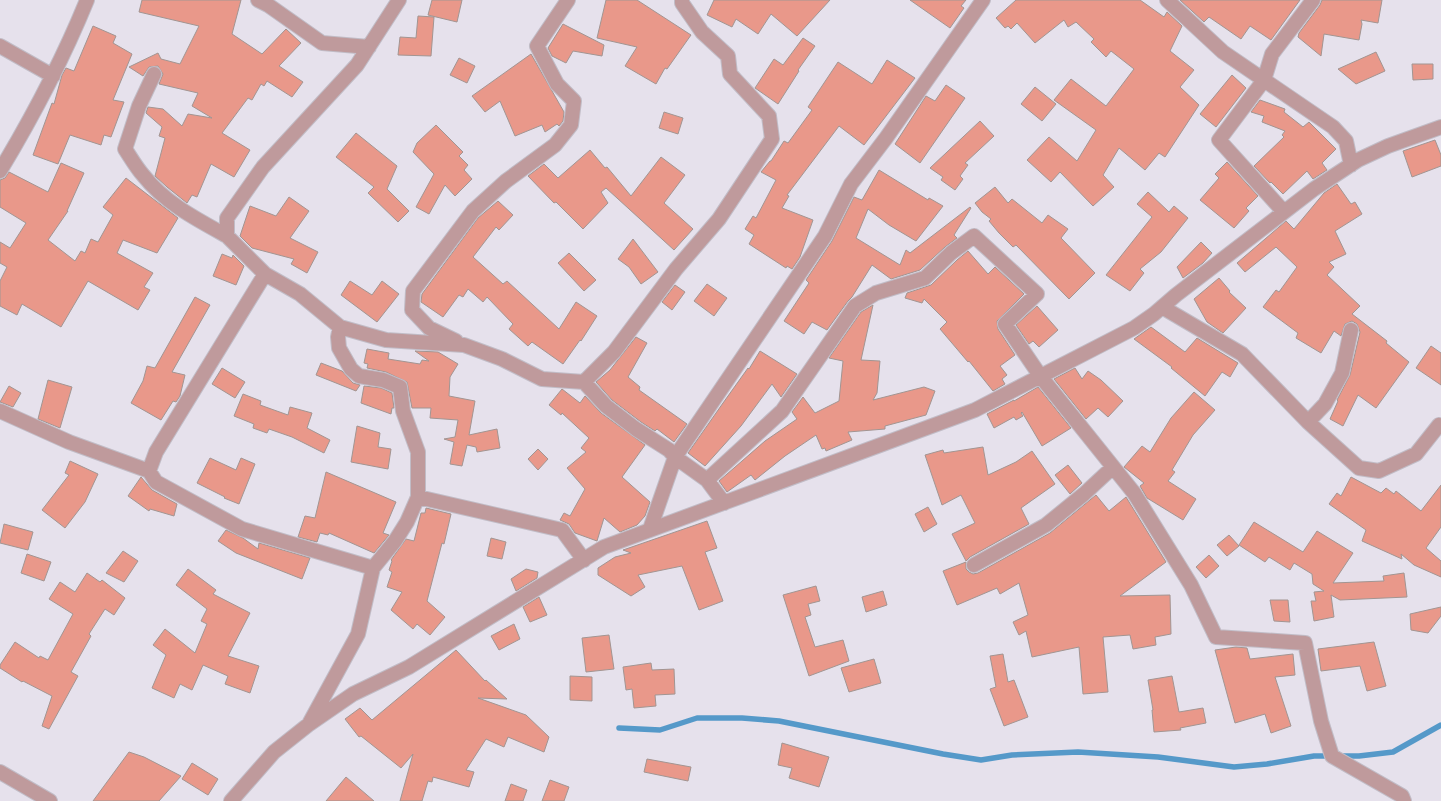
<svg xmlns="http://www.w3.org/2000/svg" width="1441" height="801" font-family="'Alegreya Sans',sans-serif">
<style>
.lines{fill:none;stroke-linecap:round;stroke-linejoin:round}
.stream{stroke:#5599c9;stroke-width:5.5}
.building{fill:#e9988a;stroke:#a29592}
.minor-casing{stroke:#c1bcc6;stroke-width:16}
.minor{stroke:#bf9a9c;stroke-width:14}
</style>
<rect width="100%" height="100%" fill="#e6e1ec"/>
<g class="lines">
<path class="stream" d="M619 728 660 730 697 718H742L779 721 943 754 981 760 1012 755 1078 752 1158 757 1234 767 1267 764 1314 756H1359L1393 752 1441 725"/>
</g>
<path class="building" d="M142 0H241L232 34 262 54 286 29 301 43 279 66 303 82 292 97 267 81 264 86 261 84 252 100 248 98 222 133 250 150 234 177 211 164 197 197 192 195 187 203 167 187 155 176 165 138 159 136 162 127 146 113 148 107 163 109 182 126 188 114 212 118 192 106 198 93 159 84 163 74 158 66 149 67 143 76 129 67 158 53 161 59 180 64 199 26 139 12Z
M432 0H462L457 22 428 15Z
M606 0H637L691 35 667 69 665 68 656 84 625 66 637 47 597 38Z
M714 0H830L797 36 771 14 758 34 736 19 732 27 707 15Z
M910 0H966L961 6 964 8 950 28Z
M1016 0H1140L1164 17 1167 12 1182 26 1170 51 1194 70 1180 87 1199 105 1165 157 1159 153 1145 170 1119 148 1103 175 1114 187 1093 206 1060 172 1051 182 1027 160 1049 137 1077 161 1096 130 1054 100 1071 79 1106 106 1134 69 1111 51 1106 57 1091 42 1094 39 1076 22 1068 27 1064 20 1035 43 1017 23 1011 29 1008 26 1005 28 996 18Z
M1180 0H1300L1271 40 1250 26 1241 39 1209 17 1204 22Z
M1322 0H1382L1378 23 1361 20 1362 24 1359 40 1324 34 1321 56 1298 37 1299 33 1320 5Z
M418 16 434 17 431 56 398 55 400 37 416 38Z
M563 24 604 45 602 56 573 51 566 63 552 56 548 48Z
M93 26 116 36 113 43 132 54 113 100 124 102 111 137 104 135 101 145 70 135 58 164 33 155 52 103 54 104 62 75 66 68 74 71Z
M803 38 815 46 798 70 799 71 778 104 755 88 774 59 783 65Z
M1376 52 1385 71 1356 84 1338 69Z
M531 54 564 112 563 121 559 126 557 124 545 132 542 125 515 136 500 101 485 112 472 96Z
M459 58 475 66 467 83 450 75Z
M887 60 915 78 864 145 839 126 787 195 789 196 782 208 813 220 800 257 792 269 787 266 786 268 749 244 754 235 745 229 753 216 756 218 776 180 761 172 770 161H771L784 141 788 143 812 110 808 107 838 62 872 84Z
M1412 64H1433V79L1413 80Z
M1232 75 1246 88 1216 127 1200 114Z
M946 85 965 98 920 163 895 144 926 96 935 101Z
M1035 87 1056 104 1042 121 1021 104Z
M1260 100 1285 109 1284 112 1303 127 1309 122 1336 149 1322 163 1327 170 1313 179 1307 171 1283 194 1271 182 1270 183 1254 166 1284 137 1282 135 1285 131 1262 122 1264 116 1251 112Z
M664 112 683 118 678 134 659 128Z
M980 121 994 136 965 163 968 165 960 176 963 179 955 190 941 180 943 177 930 168Z
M436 125 463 152 459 156 468 165 464 170 472 179 455 196 445 185 429 214 416 207 434 174 413 152 417 143Z
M356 133 397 166 387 189 409 211 398 222 368 193 374 187 336 157Z
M1435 140 1441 155V166L1412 177 1403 151Z
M590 150 605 168 607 167 631 196 661 157 685 175 664 203 693 229 674 250 606 188 601 192 608 203 583 229 556 202 554 203 528 176 544 164 558 178Z
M1227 162 1258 196 1246 208 1249 211 1234 228 1200 200 1219 178 1215 174Z
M61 163 84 173 67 211H68L48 240 75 261 81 251 85 253 91 239 98 242 113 215 103 207 126 178 178 218 157 253 123 240 117 253 153 273 144 287 150 290 138 310 88 281 61 327 22 304 17 315 0 306V281L7 267 0 263V242L10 248 26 223 0 207V180L5 178 9 172 48 192Z
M879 170 928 200 929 198 943 206 916 241 889 225 868 209 856 238 900 265 906 250 910 253 970 207 971 208 954 235 957 238 945 247 920 270 891 279 872 265 852 297 848 301 827 330 812 322 804 334 784 321 809 283 806 280 832 241 854 197 862 200Z
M1337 184 1351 204 1355 202 1362 214 1335 231 1346 254 1329 262 1334 267 1327 275 1360 306 1352 314 1387 341 1386 343 1409 362 1376 408 1358 395 1343 426 1330 419 1338 401 1337 400 1350 375 1360 332 1357 324 1352 321 1345 324 1341 336 1334 331 1321 353 1296 338 1298 333 1263 307 1276 290 1279 292 1297 267 1276 247 1245 272 1237 263 1286 221 1294 229 1324 193Z
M995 187 1008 203 1012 199 1042 223 1048 215 1068 229 1061 238 1095 273 1069 299 1016 245 1013 247 999 233 989 221 991 219 982 212 975 203Z
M1148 192 1169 212 1174 206 1188 218 1161 252 1140 269 1144 273 1130 291 1106 275 1152 217 1137 204Z
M289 197 309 211 290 238 318 252 307 273 291 264 294 259 252 248 240 236 250 206 276 216Z
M498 201 513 215 499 230 496 227 473 257 503 284 507 281 559 329 576 302 597 316 581 341 580 340 563 364 532 342 528 346 509 329 513 324 487 297 483 302 468 289 463 297 459 295 443 317 421 302 422 294 478 218Z
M633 239 658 272 641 284 629 267 618 259Z
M1201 242 1212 253 1203 263 1183 278 1177 267Z
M968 251 988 274 995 267 1024 294 997 321 998 329 1015 355 1000 366 1007 375 1002 379 1005 384 993 391 969 361 968 362 940 329 947 322 924 299 922 303 905 298 907 293 931 285 957 260Z
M569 253 596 280 584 291 558 263Z
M222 254 232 258 233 255 244 266 236 285 213 276Z
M1219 278 1230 291 1229 292 1246 308 1223 333 1207 322 1194 299Z
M350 281 372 295 382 281 399 294 377 322 341 295Z
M707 284 727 298 714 316 694 301Z
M675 285 685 292 672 310 662 302Z
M195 297 210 305 172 372 185 375 180 396 176 402 173 401 161 420 131 403 143 381 147 366 155 368Z
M873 305 861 360 880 361 877 393 873 400 924 387 935 391 926 415 885 426V429L848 432 852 440 826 451 825 448 822 449 816 435 785 456 755 480 751 475 727 492 719 481 765 441 797 419 792 412 803 397 815 413 839 401 843 361 829 358 861 312Z
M1037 306 1058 330 1039 347 1033 341 1029 344 1016 325Z
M1151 327 1185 352 1197 338 1238 363 1230 377 1222 372 1205 396 1171 368 1172 367 1134 339Z
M636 337 647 343 628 377 640 387 639 390 687 424 674 442 657 429 655 431 641 422 612 400 596 382 610 370Z
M1431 346 1441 353V385L1416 368Z
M367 349 389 353 388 359 420 364 422 360 429 361 415 351 438 352 458 364 450 377 449 396 475 401 469 435 497 429 500 448 477 452 476 447 467 445 462 466 450 464 454 442 444 439 455 437 458 420 430 418 431 408H412L407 382 386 372 367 368 368 364 364 363Z
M760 351 797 374 781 397 772 384 741 426 705 466 688 453 723 403 748 368 749 369Z
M321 363 342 371 353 383 360 385 356 391 316 375Z
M222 368 245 382 235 398 212 384Z
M1075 368 1082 379 1088 371 1101 380 1123 401 1108 417 1098 408 1086 419 1054 379Z
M48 380 72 387 60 428 38 419Z
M9 386 21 393 13 407 0 402Z
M364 386 381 388 392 393 394 408H392L391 414 361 403Z
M1038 387 1071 428 1042 446 1022 412 1021 413 1023 416 1016 420 1014 417 994 428 987 414 1014 400V401Z
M562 389 580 403 585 396 601 413 645 445 622 477 650 502 645 516 637 525 620 532 604 518 597 541 575 533 569 524 560 520 564 513 570 516 585 489 567 468 586 452 581 448 589 438 562 413 561 415 549 405Z
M1194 392 1215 410 1193 435 1172 470 1175 472 1168 481 1196 499 1183 520 1147 498 1140 486 1144 483 1124 467 1142 446 1150 452 1171 418Z
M243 394 261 401 260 405 288 415 290 407 312 413 307 428 330 440 324 453 292 437 269 429 267 433 253 428 254 424 234 416Z
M357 426 380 433 378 447 391 449 388 469 351 462Z
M983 447 988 475 1016 462 1032 451 1055 484 1021 508 1029 524 970 557 966 561 952 534 975 523 961 495 942 505 925 455 943 450 944 453Z
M538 449 548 459 538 470 528 459Z
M210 458 236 470 241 458 255 464 239 504 224 498 225 497 197 483Z
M70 461 98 474 85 502 65 528 42 510 69 475 65 473Z
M1068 465 1082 483 1070 494 1055 475Z
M326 472 396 502 383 533 389 535 374 553 329 533 328 535 320 533 317 542 298 537 305 516 315 518Z
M141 477 152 490 177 504 174 516 150 509 149 511 128 496Z
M1351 477 1381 493 1386 488 1394 494 1396 491 1421 511 1441 485V527L1426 548 1441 561V577L1414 565 1401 554 1402 559 1362 541 1366 530 1329 504 1337 493 1341 496Z
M1096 495 1109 511 1126 497 1166 562 1120 596 1170 595 1171 634 1155 637 1156 645 1133 649 1130 635 1103 637 1108 692 1083 694 1079 647 1032 657 1026 631 1019 635 1013 622 1028 615 1019 583 1000 594 997 588 957 605 943 571 966 562V569L969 572 973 574 978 573 1050 533Z
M928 507 937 524 924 532 915 514Z
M426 508 451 514 444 544 442 543 427 601 445 617 430 635 417 624 413 629 391 610 402 592 387 587 392 572 389 570 392 561 391 560 406 539 414 541 421 513H425Z
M707 521 717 548 705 552 723 601 699 610 682 566 638 575 645 587 631 596 598 575V568L615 557 631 553 623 550Z
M1254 522 1303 552 1317 531 1353 553 1333 583 1384 581 1383 576 1404 573 1407 597 1340 600 1331 595 1334 617 1314 621 1311 601H1316L1314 592 1324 591 1313 584 1312 574 1294 563 1290 570 1269 557 1265 562 1239 545Z
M4 524 33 532 28 550 0 543Z
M226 530 243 538 258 549 259 543 310 558 302 579 236 553 218 541Z
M1229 535 1239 546 1227 556 1217 545Z
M491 538 506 542 502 559 487 556Z
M123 551 138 561 124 582 106 573Z
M27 554 51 562 44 581 21 573Z
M1209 555 1219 566 1206 578 1196 567Z
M188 569 216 590 213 594 250 613 228 656 259 666 250 693 225 684 228 676 203 665 192 690 180 684 174 698 152 688 166 655 153 645 165 629 195 653 207 624 201 621 207 609 176 585Z
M526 569 538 572 537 578 516 591 511 579Z
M87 573 100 582 102 580 125 598 114 615 105 609 89 634 91 636 71 672 78 676 49 729 42 726 52 696 23 681 22 682 0 668V665L15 642 39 658 40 656 48 660 73 614 49 599 60 582 75 592Z
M816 586 820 601 808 604 811 615 805 617 815 647 843 640 849 661 809 676 783 595Z
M883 591 887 605 866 612 862 597Z
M539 597 547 615 530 622 523 607Z
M1270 600H1288L1290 622 1274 621Z
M1441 607V616L1428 633 1411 630 1410 614Z
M514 624 520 639 499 650 491 636Z
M609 635 614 669 586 672 582 638Z
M1374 642 1386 686 1367 691 1360 666 1321 671 1318 649Z
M1236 647 1247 648 1250 659 1293 654 1295 675 1275 677 1291 726 1271 733 1265 714 1235 723 1215 650Z
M456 650 485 681 486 680 507 699 478 698 526 715 549 737 544 752 508 737 504 747 486 739 466 770 474 772 469 787 433 777 432 782 428 781 422 801H400L413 754 401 768 361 736 359 737 345 719 360 708 372 720Z
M1003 654 1008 682 1014 680 1028 717 1004 726 990 689 996 687 990 656Z
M874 659 881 683 849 692 841 668Z
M651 663 652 670 674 669 675 694 655 695 656 706 634 708 632 689 626 690 623 667Z
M570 676 592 677V701L570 700Z
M1172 676 1179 712 1203 708 1206 723 1180 728 1181 730 1154 732 1152 710H1153L1148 680Z
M782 743 829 757 819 787 789 778 792 768 778 765Z
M129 752 144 757 181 776 159 801H93Z
M647 759 691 767 688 781 644 772Z
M192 763 218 779 208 795 182 779Z
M346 777 374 801H326Z
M550 780 569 787 564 801H542Z
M511 784 527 790 523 801H505Z"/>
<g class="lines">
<g class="minor-casing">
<path id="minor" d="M258 0 268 5 322 43 369 47
M399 0 357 65 263 167 227 218V236L265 274 300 294 340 327 386 340 464 345 502 359 542 379 584 382 606 406 636 429 669 450 675 457 707 480 724 503
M1167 0 1223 52 1264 80 1219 140 1284 212
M1313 0 1272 54 1264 80 1333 127 1346 141 1351 165
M0 46 53 76
M154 74 139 106 125 149C131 158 136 167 143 175 165 203 196 219 227 236
M0 171C33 116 63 59 87 0
M265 274 156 452 149 471 156 482 242 529 373 568
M1162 307 1242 354 1308 422 1325 404 1342 373 1351 330
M456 341 429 328 412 310 413 291 473 211 506 181 555 145 571 125 574 101 557 84 537 46 568 0
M584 382 614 352 676 269 719 219 772 139 769 116 730 74 728 56 702 32 682 3V0
M0 411 69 442 149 471
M1308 422 1359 468 1379 471 1416 454 1439 425 1441 426
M707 480 782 411 855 306 876 293 925 278 951 253 974 236 1037 294 1005 324 1041 377 1134 493 1191 585 1216 637 1305 643 1321 721 1332 756 1402 796 1404 801
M418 497 562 530 584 560
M650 529 675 457 825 236 851 184 886 138 983 0
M974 565 1046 525 1084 494 1113 467
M310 722 358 634 373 568 395 541 407 522 418 497V452L403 411 400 387 383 380 359 376 351 369 339 348 338 337 340 327
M0 772 50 801
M231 801 274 752 308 725 353 694 409 667 604 547 975 410 1134 328 1154 314 1176 295 1314 189 1358 160 1388 146 1441 127"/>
</g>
<use href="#minor" class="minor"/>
</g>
</svg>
